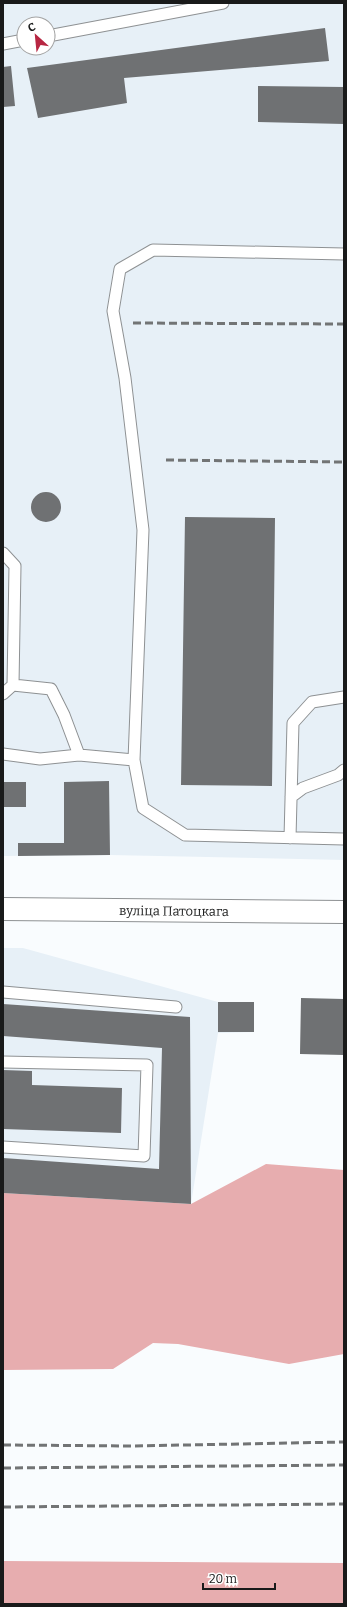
<svg xmlns="http://www.w3.org/2000/svg" width="347" height="1607" font-family="Bitter,serif">
<style>
.built{fill:#e7f0f7;fill-rule:evenodd}
.forest{fill:#e7adaf}
.building{fill:#6f7173}
.lines{fill:none;stroke-linecap:round;stroke-linejoin:round}
.service-casing{stroke:#8e9193;stroke-width:13}
.minor-casing{stroke:#8e9193;stroke-width:24}
.service{stroke:#fff;stroke-width:11}
.minor{stroke:#fff;stroke-width:22}
.rail{stroke:#727475;stroke-width:3;stroke-dasharray:8 4;stroke-linecap:butt}
.labels{text-anchor:middle;dominant-baseline:central;stroke-width:4;stroke-linejoin:round;paint-order:stroke}
.street-label{font-size:13px;fill:#191a1a;stroke:#fff}
</style>
<rect width="100%" height="100%" fill="#f9fcfe"/>
<path class="built" d="M3 3H344V860L110 855 3 856ZM24 24H48V48H24Z
M3 948H23L218 1002H254V1032L218 1033 191 1204 3 1193Z"/>
<path class="forest" d="M266 1164 344 1170V1354L289 1364 178 1344 153 1343 113 1369 3 1370V1193L191 1204Z
M3 1561 344 1563V1604H3Z"/>
<path class="building" d="M325 28 329 61 124 78 127 103 38 118 27 68Z
M11 66 15 106 3 107V67Z
M258 86 344 87V124L258 122Z
M31 507a15 15 0 1 1 30 0a15 15 0 1 1-30 0Z
M185 517 275 518 272 786 181 785Z
M109 781 110 855 18 856V843H64V782Z
M3 782H26V807H3Z
M301 998 344 999V1055L300 1054Z
M218 1002H254V1032H218Z
M3 1004 190 1017 191 1204 3 1193V1158L159 1169 162 1048 3 1036Z
M3 1070 32 1071V1085L122 1088 121 1133 3 1129Z"/>
<g class="lines">
<g class="service-casing">
<path id="service" d="M48 36 223 3
M3 44 24 40
M344 254 153 250 120 269 113 311 125 378 143 530 134 760 143 808 185 835 344 839
M3 553 15 566 13 685
M3 694 13 685 51 689 64 715 79 755
M3 754 40 759 79 755 134 760
M291 797 303 788 338 775 344 770
M290 838 293 723 312 702 344 697
M3 992 176 1007
M3 1062 147 1065 144 1156 3 1147"/>
</g>
<g class="minor-casing">
<g id="minor">
<path id="s1" d="M3 909 344 912"/>
</g>
</g>
<use href="#service" class="service"/>
<use href="#minor" class="minor"/>
<path class="rail" d="M133 323 344 324
M166 460 344 462
M3 1445 132 1446 344 1442
M3 1468 344 1465
M3 1507 344 1504"/>
</g>
<g class="labels">
<g class="street-label">
<text stroke="none"><textPath href="#s1" startOffset="171">вуліца Патоцкага</textPath></text>
</g>
</g>
<rect width="347" height="1607" fill="none" stroke="#191a1a" stroke-width="8"/>
<g transform="translate(36 36) rotate(333)"><circle r="19" fill="#ffffff" stroke="#a3a3a3"/>
<path d="M0-3L7 15L0 10L-7 15Z" fill="#b72642"/>
<text y="-6" font-size="11" font-weight="bold" text-anchor="middle" fill="#191a1a">С</text>
</g>
<path d="M203 1583v6h72v-6" fill="none" stroke="#191a1a" stroke-width="2"/>
<text x="209" y="1583" font-size="12" fill="#191a1a" stroke="#ffffff" stroke-width="3" paint-order="stroke">20 m</text>
</svg>
